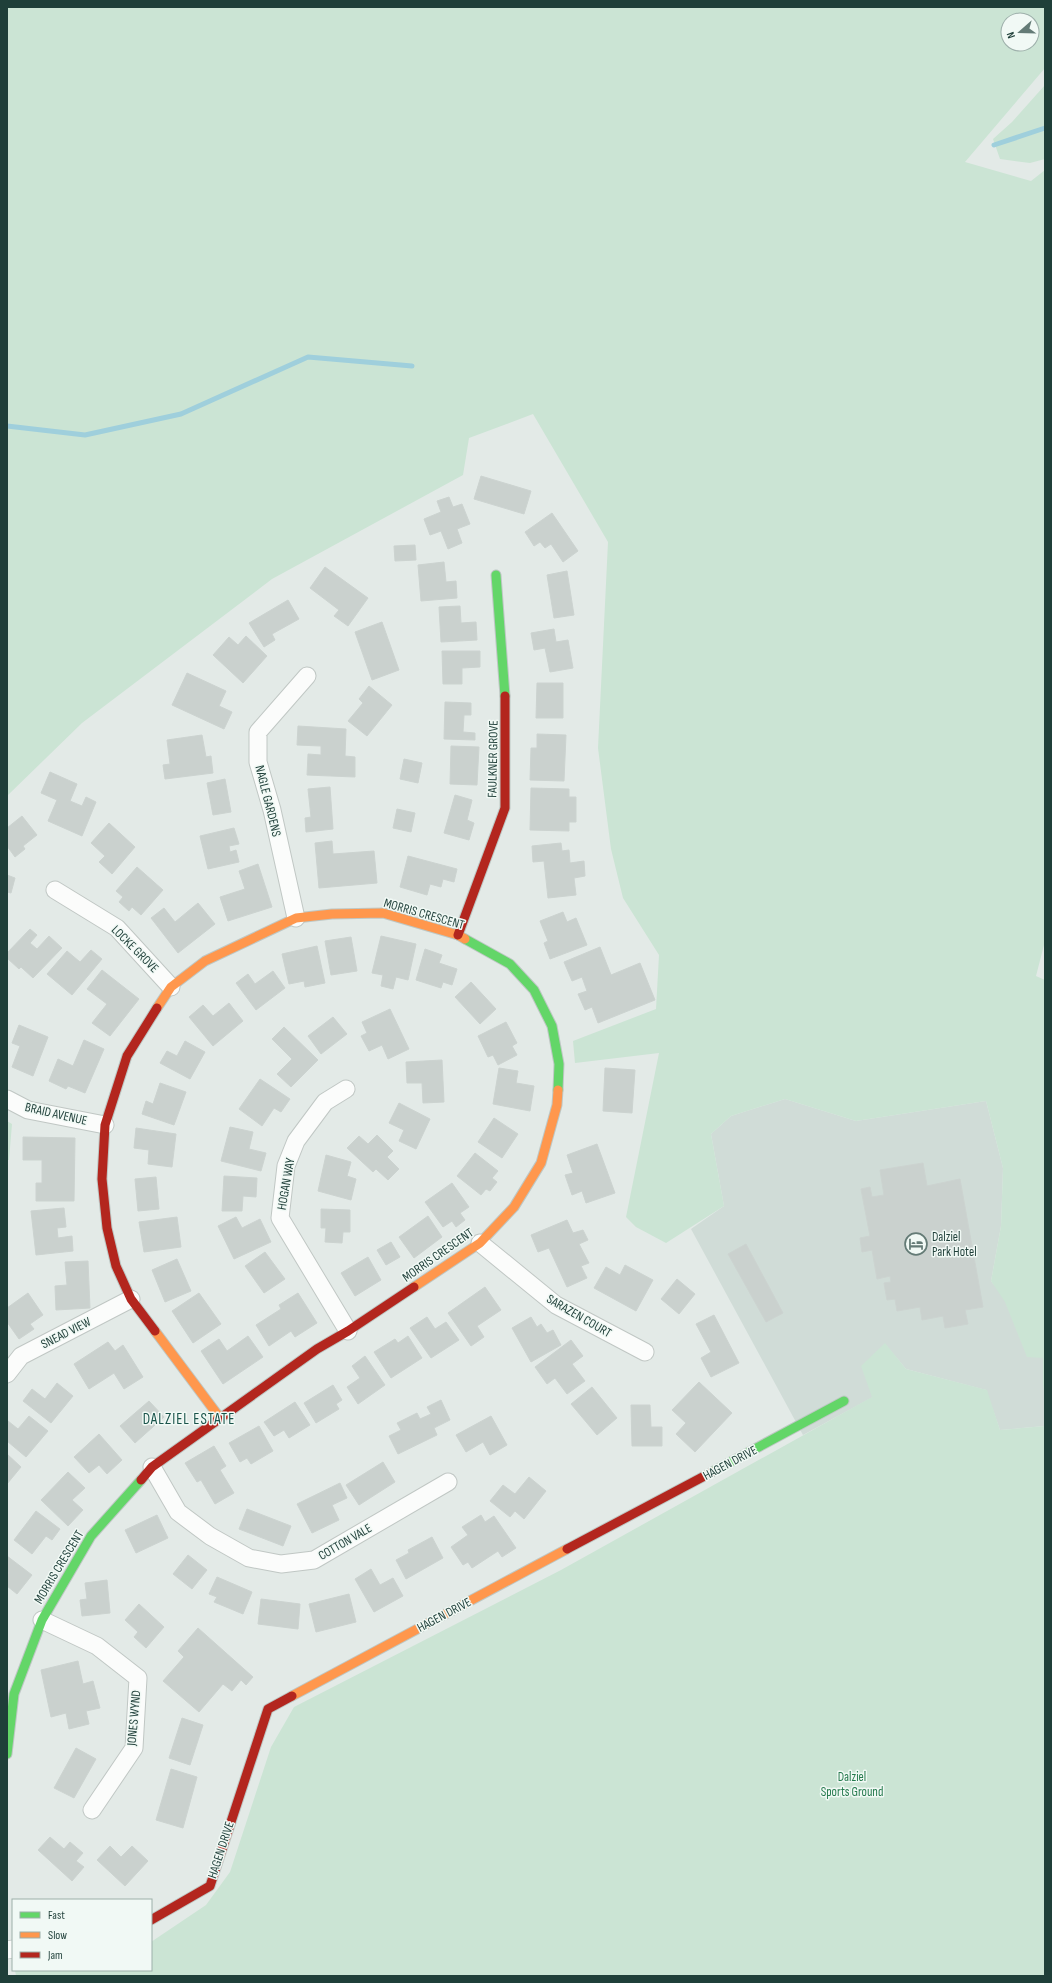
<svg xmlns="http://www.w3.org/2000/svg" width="1052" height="1983" font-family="'Sofia Sans Condensed',sans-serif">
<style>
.built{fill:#d0dcd7}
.green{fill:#cbe4d4;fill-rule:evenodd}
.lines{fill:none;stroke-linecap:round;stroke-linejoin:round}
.stream{stroke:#9fcfdc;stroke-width:5}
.building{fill:#cad1ce;stroke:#ccd3d0}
.street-casing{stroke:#c0c7c4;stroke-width:19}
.fast-casing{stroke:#bec7c4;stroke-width:11}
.slow-casing{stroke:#bec7c4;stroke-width:11}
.jam-casing{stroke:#bec7c4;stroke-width:11}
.street{stroke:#fbfcfb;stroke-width:17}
.fast{stroke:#63d668;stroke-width:9}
.slow{stroke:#ff974d;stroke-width:9}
.jam{stroke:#b3261e;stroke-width:9}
.labels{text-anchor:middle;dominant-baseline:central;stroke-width:3;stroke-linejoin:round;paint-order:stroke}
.street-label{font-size:13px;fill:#1f3f39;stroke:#f1f9f5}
.poi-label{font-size:13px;fill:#1f3f39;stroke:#f1f9f5;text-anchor:start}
.park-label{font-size:13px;fill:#257a4d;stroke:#f1f9f5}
.quarter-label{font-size:15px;letter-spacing:1px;fill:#19534a;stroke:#f1f9f5}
</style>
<rect width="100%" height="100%" fill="#e3eae7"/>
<path class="built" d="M785 1099 856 1121 986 1101 1003 1168 1001 1226 991 1281 1007 1301 1043 1358 1045 1426 1000 1430 986 1390 906 1369 885 1344 873 1397 803 1435 691 1229 724 1206 711 1134 731 1116Z"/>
<path class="green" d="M7 7H1045V68L965 162 1031 181 1045 170V941L1036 976 1045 980V1396L1043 1385V1358L1027 1357 1005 1302 991 1281 1001 1226 1003 1168 986 1101 856 1121 785 1099 731 1116 711 1134 724 1206 666 1243 636 1227 626 1217 659 1053 575 1063 573 1041 656 1009 659 955 623 898 611 849 598 748 608 542 533 414 469 438 463 475 272 579 82 723 7 796ZM1008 20H1032V44H1008Z
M1045 85V159L1030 163 1000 159 993 139 1012 122Z
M7 1121 12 1124 9 1160H7Z
M885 1343 906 1369 987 1390 1000 1430 1045 1426V1976H16L15 1970H151V1942L206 1905 230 1872 271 1747 294 1707 561 1570 872 1397 861 1366Z"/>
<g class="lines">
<path class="stream" d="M994 145 1045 128
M7 426 85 435 181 414 308 357 412 366"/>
</g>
<path class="building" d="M481 476 531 491 524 514 474 499Z
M449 497 453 507 462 504 470 524 457 529 462 543 448 549 441 531 430 535 424 519 441 512 437 501Z
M552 513 578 551 563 562 551 544 545 548 540 542 534 546 525 532Z
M415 545 416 560 395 561 394 546Z
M444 562 446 582 456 581 457 598 421 601 418 565Z
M325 567 368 598 348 626 334 616 339 610 310 588Z
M567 571 574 615 554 618 547 575Z
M288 600 299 619 272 634 275 640 264 647 249 623Z
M460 606 461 623 476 622 477 640 441 642 439 607Z
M382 622 399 670 372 680 355 632Z
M554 629 556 642 568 640 573 668 550 672 545 648 534 650 531 633Z
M246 636 267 656 243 683 213 655 229 637 238 645Z
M442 651H480V667L462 668V684H443Z
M187 673 226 691 219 706 232 712 224 729 172 705Z
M537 683H563V718H536Z
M369 686 392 705 367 736 348 721 363 703 359 699Z
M445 702 471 703V715H464L463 732 475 733V740L444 739Z
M298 726 346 729 345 756 355 757V777L307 775 308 754 321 755V746L297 745Z
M537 734 566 735 564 781 530 780 531 748H537Z
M202 735 206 757 211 756 213 773 165 779 163 765 170 764 167 740Z
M451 746 479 747 477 785 450 784Z
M404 759 422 763 418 783 400 779Z
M50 772 77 784 70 801 82 806 86 797 96 802 82 836 48 821 57 800 41 793Z
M225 779 231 812 213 815 207 783Z
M330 787 333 829 306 832 305 818 311 817 308 789Z
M531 788 569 789V797H576V822H569V831L530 830Z
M455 795 472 800 467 820 474 823 469 840 444 833Z
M397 809 415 813 411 832 393 828Z
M22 816 37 835 23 846 25 849 15 857 7 846V828Z
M109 823 135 847 112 874 99 862 105 856 91 843Z
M234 828 239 844 229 846 230 852 236 850 239 862 208 869 200 836Z
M332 841 333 854 374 851 377 883 319 888 315 843Z
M561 843 562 851 569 850 570 863 584 861 585 876 574 878 576 895 548 898 544 861 533 862 532 846Z
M408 856 457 869 454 882 443 879 441 887 430 884 427 895 400 887Z
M258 864 272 907 228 921 220 897 245 889 239 871Z
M137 867 163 890 141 915 132 907 129 911 119 902 123 897 116 891Z
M7 875 15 878 11 893 7 892Z
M198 903 215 924 178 953 151 918 164 908 175 922Z
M563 912 567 922 576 918 587 945 550 959 544 943 548 941 540 921Z
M30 929 37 935 30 943 37 949 49 936 62 948 33 978 21 967 19 969 7 958V953Z
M381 936 416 944 408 980 396 977 393 989 381 986 383 975 372 973Z
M351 937 357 971 331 975 325 941Z
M317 946 325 983 305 987 304 981 289 984 282 954Z
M600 947 611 975 640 963 655 1000 598 1023 592 1007 585 1010 578 994 587 991 582 977 572 981 564 962Z
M425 949 442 955 439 963 457 969 452 985 443 982 441 988 416 980Z
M91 950 102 959 72 995 47 974 67 951 80 962Z
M102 970 139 999 110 1036 92 1023 107 1004 87 989Z
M273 971 285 988 256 1010 236 983 248 974 255 984Z
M471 982 496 1009 480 1024 455 997Z
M229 1003 243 1021 213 1046 189 1017 203 1005 213 1016Z
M390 1009 409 1049 388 1059 382 1045 369 1051 361 1036 367 1033 362 1022Z
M333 1017 347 1034 321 1054 308 1036Z
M506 1022 517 1043 512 1046 517 1055 498 1065 493 1055 488 1057 478 1036Z
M19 1025 48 1037 33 1076 12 1067 20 1046 12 1043Z
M284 1027 318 1060 291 1087 277 1074 292 1059 272 1039Z
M84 1040 104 1049 85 1093 68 1086 66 1089 49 1081 58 1059 73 1066Z
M185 1041 205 1052 190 1079 160 1063 167 1051 177 1056Z
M442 1060 444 1102 423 1103 422 1083H407L406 1062Z
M499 1068 518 1071 516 1083 534 1086 530 1111 493 1104Z
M605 1068 635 1070 632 1113 603 1111Z
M260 1079 290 1099 281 1112 274 1108 262 1126 239 1109Z
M160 1083 186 1092 174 1125 142 1114 146 1101 153 1104Z
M399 1103 430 1119 416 1149 399 1141 404 1130 389 1123Z
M494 1118 518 1134 502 1158 478 1142Z
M230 1127 253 1132 249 1149 266 1153 261 1171 221 1161Z
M136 1128 176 1134 172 1167 148 1164 149 1150 134 1148Z
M377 1135 393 1151 387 1157 399 1169 388 1180 376 1169 373 1172 347 1148 359 1136 368 1144Z
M23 1137 75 1138 74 1201H36V1183H42V1160H23Z
M597 1144 615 1193 586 1203 582 1191 572 1195 565 1175 573 1173 567 1155Z
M475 1153 498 1171 492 1178 497 1182 490 1191 486 1189 481 1195 457 1176Z
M326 1155 351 1162 347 1176 356 1179 351 1200 318 1191Z
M923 1163 927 1186 960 1179 983 1307 965 1310 968 1324 945 1328 943 1316 922 1320 920 1307 897 1311 895 1299 887 1300 884 1283 891 1282 890 1276 877 1279 872 1250 862 1252 860 1238 870 1236 861 1189 870 1187 872 1197 884 1195 880 1170Z
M224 1176 257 1178 256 1197 243 1196 242 1211H222Z
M156 1177 159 1209 138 1211 135 1179Z
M452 1183 469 1207 460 1213 465 1220 456 1227 452 1221 443 1227 425 1202Z
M64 1208 66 1227 57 1228 58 1238 72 1236 73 1251 36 1255 31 1211Z
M321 1209 350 1210V1232H343L342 1243 325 1242 326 1228H321Z
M428 1216 442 1237 414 1258 399 1237Z
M177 1217 181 1247 144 1252 139 1222Z
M236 1217 242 1228 260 1219 271 1242 234 1259 218 1226Z
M567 1220 573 1233 583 1230 588 1240 579 1244 589 1263 581 1266 587 1278 567 1287 549 1248 538 1252 531 1235Z
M391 1242 400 1257 386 1265 377 1250Z
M746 1244 783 1313 766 1322 728 1254Z
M265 1252 285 1279 264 1293 245 1266Z
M368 1257 381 1280 355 1296 341 1273Z
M177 1259 191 1291 165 1302 152 1270Z
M88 1261 90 1308 56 1310 55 1286 67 1285 65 1262Z
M625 1265 653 1280 636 1311 594 1288 606 1267 620 1275Z
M677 1279 695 1294 679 1314 661 1299Z
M485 1287 501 1310 477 1326 484 1337 471 1346 448 1313Z
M28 1293 43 1315 30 1324 34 1329 19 1339 7 1322V1308Z
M199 1293 221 1324 193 1343 172 1311Z
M298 1293 317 1323 295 1337 291 1331 269 1346 256 1325 281 1309 279 1305Z
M714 1315 739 1363 711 1377 701 1358 711 1352 696 1324Z
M427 1317 435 1329 446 1322 459 1340 431 1358 410 1328Z
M531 1317 537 1327 541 1324 547 1333 553 1330 561 1345 531 1362 512 1328Z
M248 1336 263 1357 223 1384 201 1351 219 1339 227 1351Z
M408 1336 422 1358 391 1378 374 1352 395 1339 398 1343Z
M571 1340 583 1356 572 1364 585 1381 567 1394 555 1378 547 1384 535 1367Z
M108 1342 115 1351 123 1345 143 1377 124 1389 114 1373 89 1389 74 1364Z
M365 1356 385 1385 358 1404 347 1387 360 1378 352 1366Z
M699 1382 732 1413 695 1452 676 1434 686 1423 672 1410Z
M57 1383 73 1396 51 1423 23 1401 32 1389 45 1399Z
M333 1385 342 1400 336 1404 339 1409 316 1423 304 1403Z
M592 1387 617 1418 597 1435 571 1404Z
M441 1400 450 1420 434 1428 437 1435 398 1454 389 1436 401 1430 397 1423 417 1413 420 1419 431 1414 427 1407Z
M149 1401 164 1417 135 1443 120 1426Z
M295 1402 310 1425 289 1438 284 1430 274 1436 264 1422Z
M631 1405H650L651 1427H662V1446H632Z
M29 1416 48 1431 26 1457 7 1441V1423L8 1421 18 1429Z
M491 1416 507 1445 490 1455 483 1442 466 1452 456 1435Z
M259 1426 273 1451 251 1464 247 1458 240 1462 229 1443Z
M99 1434 122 1460 107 1474 99 1465 89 1473 74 1457Z
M214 1446 226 1466 220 1470 234 1493 215 1504 201 1480 197 1482 185 1463Z
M7 1454 21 1467 7 1484Z
M383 1462 395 1482 359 1505 346 1485Z
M68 1472 85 1488 72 1500 83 1510 68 1526 41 1500Z
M529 1477 546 1491 524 1519 515 1511 510 1517 490 1501 503 1485 515 1494Z
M340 1483 347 1498 332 1505 339 1520 312 1533 297 1504Z
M247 1509 291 1526 283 1546 239 1529Z
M36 1511 60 1529 52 1540 46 1536 32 1554 14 1540Z
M157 1515 168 1538 136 1553 125 1530Z
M481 1515 485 1522 494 1516 516 1548 502 1557 498 1551 472 1568 468 1562 463 1565 451 1547 468 1535 462 1527Z
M432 1537 443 1558 406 1579 396 1560 409 1553 408 1550Z
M188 1555 207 1570 192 1589 173 1574Z
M7 1556 32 1575 17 1594 7 1586V1575L9 1573 7 1571Z
M371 1569 380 1585 393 1578 403 1596 374 1612 355 1579Z
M217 1577 252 1592 243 1614 214 1602 217 1597 209 1594Z
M107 1580 110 1613 82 1616 80 1600 87 1599 85 1583Z
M349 1594 356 1622 316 1632 309 1604Z
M261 1599 300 1604 298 1629 258 1624Z
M139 1604 164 1627 146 1648 134 1637 138 1632 125 1620Z
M198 1628 253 1677 246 1685 241 1680 232 1691 223 1684 199 1712 163 1681 184 1657 178 1651Z
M78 1661 83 1684 93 1681 100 1708 86 1711 89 1724 69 1729 66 1713 51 1717 41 1670Z
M182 1718 203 1725 190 1765 169 1758Z
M76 1748 96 1759 74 1798 54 1788Z
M171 1769 197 1777 183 1828 156 1820Z
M50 1837 64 1849 70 1842 83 1853 76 1861 84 1867 72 1881 38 1850Z
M110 1846 121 1857 132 1846 148 1861 125 1886 97 1860Z"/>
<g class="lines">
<g class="street-casing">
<path id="street" d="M55 890 117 928 171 987
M296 918 272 810 258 762V732L307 676
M346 1089 325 1102 296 1141 286 1166 280 1218 348 1331
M7 1099 28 1110 105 1125
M480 1243 556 1305 645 1352
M7 1374 21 1356 131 1299
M152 1467 178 1512 210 1536 249 1558 281 1564 314 1560 448 1482
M42 1620 97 1646 138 1678 134 1748 92 1810
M7 1950 13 1949"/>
</g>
<g class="fast-casing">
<path id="fast" d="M496 575 505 696
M465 939 510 964 534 990 552 1026 559 1064 558 1090
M712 1472 844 1401
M7 1754 14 1694 42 1620 91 1536 141 1480"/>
</g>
<g class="slow-casing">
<path id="slow" d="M157 1008 171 987 205 961 296 918 332 914 383 913 458 935 465 939
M414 1287 480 1243 514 1207 541 1163 557 1105 558 1090
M155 1331 220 1418
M292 1696 567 1549"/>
</g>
<g class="jam-casing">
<path id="jam" d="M458 935 505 808V696
M155 1331 131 1299 116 1266 107 1228 102 1179 105 1125 127 1056 157 1008
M141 1480 152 1467 317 1349 348 1331 414 1287
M567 1549 712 1472
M151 1920 210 1886 268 1709 292 1696"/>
</g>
<use href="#street" class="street"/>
<use href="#fast" class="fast"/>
<use href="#slow" class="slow"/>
<use href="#jam" class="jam"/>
</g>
<defs>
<g id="hotel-ring" transform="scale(1.15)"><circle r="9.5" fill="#f1f9f5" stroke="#647b76" stroke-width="1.5"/><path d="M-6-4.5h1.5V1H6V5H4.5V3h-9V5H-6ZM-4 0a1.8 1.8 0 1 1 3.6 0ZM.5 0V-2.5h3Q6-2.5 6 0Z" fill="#647b76"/></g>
</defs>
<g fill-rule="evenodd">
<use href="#hotel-ring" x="916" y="1244"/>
</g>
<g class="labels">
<g class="street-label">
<text transform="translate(493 759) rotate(-89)">FAULKNER GROVE</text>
<text transform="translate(268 801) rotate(76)">NAGLE GARDENS</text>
<text transform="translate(424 914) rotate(16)">MORRIS CRESCENT</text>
<text transform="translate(135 949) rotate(45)">LOCKE GROVE</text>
<text transform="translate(56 1114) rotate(13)">BRAID AVENUE</text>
<text transform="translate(286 1184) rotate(-80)">HOGAN WAY</text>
<text transform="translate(438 1255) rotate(-35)">MORRIS CRESCENT</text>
<text transform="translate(579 1316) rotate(30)">SARAZEN COURT</text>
<text transform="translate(66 1333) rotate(-27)">SNEAD VIEW</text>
<text transform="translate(730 1463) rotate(-28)">HAGEN DRIVE</text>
<text transform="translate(345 1542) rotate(-30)">COTTON VALE</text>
<text transform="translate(59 1567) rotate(-59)">MORRIS CRESCENT</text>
<text transform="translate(444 1615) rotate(-28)">HAGEN DRIVE</text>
<text transform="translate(134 1718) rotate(-85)">JONES WYND</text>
<text transform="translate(221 1850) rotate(-72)">HAGEN DRIVE</text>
</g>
<g class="poi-label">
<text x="932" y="1237">Dalziel<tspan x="932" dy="15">Park Hotel</tspan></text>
</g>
<g class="park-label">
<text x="852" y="1777">Dalziel<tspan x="852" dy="15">Sports Ground</tspan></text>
</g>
<g class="quarter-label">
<text x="189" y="1419">DALZIEL ESTATE</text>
</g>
</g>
<rect width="1052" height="1983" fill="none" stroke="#1f3f39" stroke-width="16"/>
<rect x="12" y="1899" width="140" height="72" fill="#f1f9f5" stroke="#9dafaa"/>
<rect x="20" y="1912" width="20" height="6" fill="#63d668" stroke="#9dafaa"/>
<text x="48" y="1919" font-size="12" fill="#1f3f39">Fast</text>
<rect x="20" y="1932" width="20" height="6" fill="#ff974d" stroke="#9dafaa"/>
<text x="48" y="1939" font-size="12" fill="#1f3f39">Slow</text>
<rect x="20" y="1952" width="20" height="6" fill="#b3261e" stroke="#9dafaa"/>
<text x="48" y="1959" font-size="12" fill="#1f3f39">Jam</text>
<g transform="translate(1020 32) rotate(250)"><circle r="19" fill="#f1f9f5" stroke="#9dafaa"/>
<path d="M0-3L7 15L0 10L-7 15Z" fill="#647b76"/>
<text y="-6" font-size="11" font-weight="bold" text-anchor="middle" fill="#1f3f39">N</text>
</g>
</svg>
